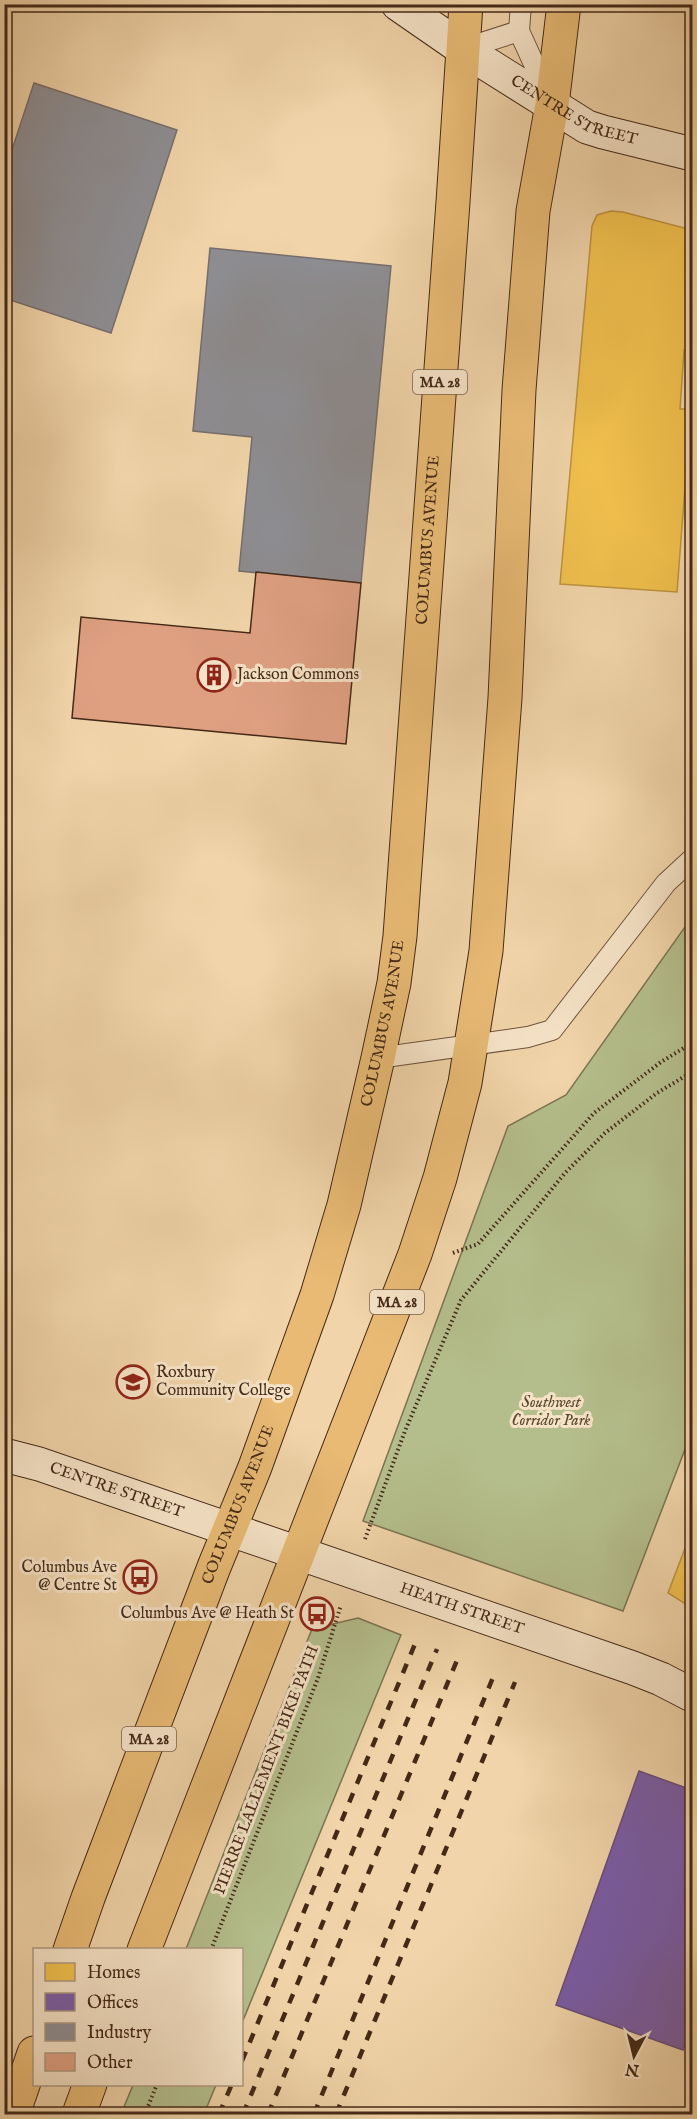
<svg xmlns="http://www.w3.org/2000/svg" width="697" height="2119" font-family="'IM FELL English',serif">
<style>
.green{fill:#b4be8c;stroke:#7c7452;stroke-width:1.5}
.homes{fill:#f2c14e;stroke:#be933e;stroke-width:1.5}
.offices{fill:#7b5ea7;stroke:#6a4e7c;stroke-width:1.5}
.industry{fill:#8d8d92;stroke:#776f6d;stroke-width:1.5}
.building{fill:#dfa082;stroke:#442918;stroke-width:1.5}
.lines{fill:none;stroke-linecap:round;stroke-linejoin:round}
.lane-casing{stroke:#6f543c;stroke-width:22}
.secondary-casing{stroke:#442918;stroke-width:35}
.primary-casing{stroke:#442918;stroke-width:35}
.path{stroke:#442918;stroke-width:4;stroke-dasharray:1.5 3;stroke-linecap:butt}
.lane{stroke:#f6e3c7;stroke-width:20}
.secondary{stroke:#f6e3c7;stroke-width:33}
.primary{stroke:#e8ba74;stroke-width:33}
.rail{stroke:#442918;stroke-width:4.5;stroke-dasharray:10 10;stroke-linecap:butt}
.labels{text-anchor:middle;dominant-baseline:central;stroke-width:6;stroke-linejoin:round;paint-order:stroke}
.shield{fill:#f6e3c7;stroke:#79614c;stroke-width:1.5}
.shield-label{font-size:15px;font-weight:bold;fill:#442918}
.street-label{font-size:16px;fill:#442918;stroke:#f6e3c7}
.poi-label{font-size:16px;fill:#442918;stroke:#f6e3c7;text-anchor:start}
.park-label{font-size:16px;font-style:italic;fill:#5a472f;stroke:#f6e3c7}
</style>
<rect width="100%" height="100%" fill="#f1d4a9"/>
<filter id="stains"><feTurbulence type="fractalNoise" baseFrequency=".00333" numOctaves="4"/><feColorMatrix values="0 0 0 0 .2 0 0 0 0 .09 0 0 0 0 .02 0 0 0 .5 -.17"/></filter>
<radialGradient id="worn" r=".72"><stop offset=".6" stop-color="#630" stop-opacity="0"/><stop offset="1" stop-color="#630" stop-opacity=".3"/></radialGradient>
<path class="green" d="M692 917V1431L623 1611 363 1521 508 1126 566 1095Z
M358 1618 401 1635 242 2023V1950L186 1949 312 1629Z
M133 2085V2084L216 2085 204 2114H121Z"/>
<path class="homes" d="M611 211 623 212 692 230V351L684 350 680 409H691L677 592 560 584 592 226 597 215Z
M692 1530V1608L668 1593Z"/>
<path class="offices" d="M639 1771 692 1790V2023L683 2050 556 2005Z"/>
<path class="industry" d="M34 83 177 130 111 333 4 298V174Z
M210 248 391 266 361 583 239 571 252 437 193 431Z"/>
<path class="building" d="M256 572 361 583 346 744 72 718 81 617 250 633Z"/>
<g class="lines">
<g class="lane-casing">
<path id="lane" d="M521 4 519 31 549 97
M463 49 519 31
M378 1058 528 1037 552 1030 666 883 692 859"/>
</g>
<g class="secondary-casing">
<g id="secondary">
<path id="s1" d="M398 4 463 49 587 127 603 132 692 154"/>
<path id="s2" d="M4 1455 39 1464 633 1668 661 1679 692 1695"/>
</g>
</g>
<g class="primary-casing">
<g id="primary">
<path id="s3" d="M70 1950 88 1898 214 1567 255 1467 317 1295 344 1205 378 1058 394 983 400 936 416 715 453 202 466 4"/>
<path d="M144 1950 415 1254 440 1178 465 1083 486 951 505 698 519 390 533 211 552 105 564 4"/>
<path d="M13 2114 34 2053"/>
<path d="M79 2114 90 2084"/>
</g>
</g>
<path class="path" d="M453 1253 478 1244 594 1113 661 1062 692 1043
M365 1539 405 1431 461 1300 565 1173 605 1133 657 1093 692 1072
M211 1950 318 1678 341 1605
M145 2114 157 2084"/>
<use href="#lane" class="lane"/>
<use href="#secondary" class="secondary"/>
<use href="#primary" class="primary"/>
<path class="rail" d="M242 2061 417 1639
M219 2114 232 2084
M243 2114 437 1649
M268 2114 458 1658
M314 2114 494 1675
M336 2114 515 1682"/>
</g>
<defs>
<g id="building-ring" transform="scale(1.725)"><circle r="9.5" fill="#f6e3c7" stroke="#8f2418" stroke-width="1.5"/><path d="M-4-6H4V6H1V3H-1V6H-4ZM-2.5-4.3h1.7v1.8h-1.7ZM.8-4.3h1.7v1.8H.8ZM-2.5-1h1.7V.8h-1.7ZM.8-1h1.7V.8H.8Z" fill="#8f2418"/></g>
<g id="university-ring" transform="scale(1.725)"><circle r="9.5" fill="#f6e3c7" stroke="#8f2418" stroke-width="1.5"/><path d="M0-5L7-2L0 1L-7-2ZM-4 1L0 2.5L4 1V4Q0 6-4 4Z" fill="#8f2418"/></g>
<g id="bus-ring" transform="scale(1.725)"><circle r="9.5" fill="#f6e3c7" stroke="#8f2418" stroke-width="1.5"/><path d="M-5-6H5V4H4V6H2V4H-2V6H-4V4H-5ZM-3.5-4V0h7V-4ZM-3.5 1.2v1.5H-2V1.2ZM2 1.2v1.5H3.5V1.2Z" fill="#8f2418"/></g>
</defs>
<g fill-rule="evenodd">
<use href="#building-ring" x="214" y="675"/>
<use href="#university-ring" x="133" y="1382"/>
<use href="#bus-ring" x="140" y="1577"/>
<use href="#bus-ring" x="317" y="1614"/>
</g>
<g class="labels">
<g class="shield">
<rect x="413" y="370" width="54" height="24" rx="4.5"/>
<rect x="370" y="1290" width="54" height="24" rx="4.5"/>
<rect x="122" y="1727" width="54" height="24" rx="4.5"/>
</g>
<g class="shield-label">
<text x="440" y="382">MA 28</text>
<text x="397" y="1302">MA 28</text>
<text x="149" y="1739">MA 28</text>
</g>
<g class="street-label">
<text stroke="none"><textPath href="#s1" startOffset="207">CENTRE STREET</textPath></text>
<text stroke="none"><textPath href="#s3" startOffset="1466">COLUMBUS AVENUE</textPath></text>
<text stroke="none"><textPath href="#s3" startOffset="980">COLUMBUS AVENUE</textPath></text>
<text stroke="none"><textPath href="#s2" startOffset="118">CENTRE STREET</textPath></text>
<text stroke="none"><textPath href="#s3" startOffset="476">COLUMBUS AVENUE</textPath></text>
<text stroke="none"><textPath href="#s2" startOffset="483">HEATH STREET</textPath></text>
<text transform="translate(267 1770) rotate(-69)">PIERRE LALLEMENT BIKE PATH</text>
</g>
<g class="poi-label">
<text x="237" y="675">Jackson Commons</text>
<text x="156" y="1373">Roxbury<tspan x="156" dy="18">Community College</tspan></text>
<text x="117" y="1568" text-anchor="end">Columbus Ave<tspan x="117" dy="18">@ Centre St</tspan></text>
<text x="294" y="1614" text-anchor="end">Columbus Ave @ Heath St</text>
</g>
<g class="park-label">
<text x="551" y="1403">Southwest<tspan x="551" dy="18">Corridor Park</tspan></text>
</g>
</g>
<rect width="697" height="2119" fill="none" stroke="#f1d4a9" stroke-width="24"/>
<rect x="6" y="6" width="685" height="2107" fill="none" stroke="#442918" stroke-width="3"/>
<rect x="12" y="12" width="673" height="2095" fill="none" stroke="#442918" stroke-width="1.5"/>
<rect x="33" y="1948" width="210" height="138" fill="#f6e3c7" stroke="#af9981" stroke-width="1.5"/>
<rect x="45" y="1963" width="30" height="18" fill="#f2c14e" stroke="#af9981" stroke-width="1.5"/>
<text x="87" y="1978" font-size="18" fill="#442918">Homes</text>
<rect x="45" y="1993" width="30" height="18" fill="#7b5ea7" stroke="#af9981" stroke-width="1.5"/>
<text x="87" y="2008" font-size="18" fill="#442918">Offices</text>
<rect x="45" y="2023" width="30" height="18" fill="#8d8d92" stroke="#af9981" stroke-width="1.5"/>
<text x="87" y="2038" font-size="18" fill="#442918">Industry</text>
<rect x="45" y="2053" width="30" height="18" fill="#dfa082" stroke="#af9981" stroke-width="1.5"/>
<text x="87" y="2068" font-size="18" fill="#442918">Other</text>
<g transform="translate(634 2056) rotate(187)" stroke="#f6e3c7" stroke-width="4.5" paint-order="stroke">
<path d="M0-4.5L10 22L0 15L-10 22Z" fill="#442918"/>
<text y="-9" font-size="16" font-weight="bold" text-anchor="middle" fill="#442918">N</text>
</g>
<rect width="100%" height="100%" filter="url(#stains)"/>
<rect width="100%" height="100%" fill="url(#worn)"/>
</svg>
